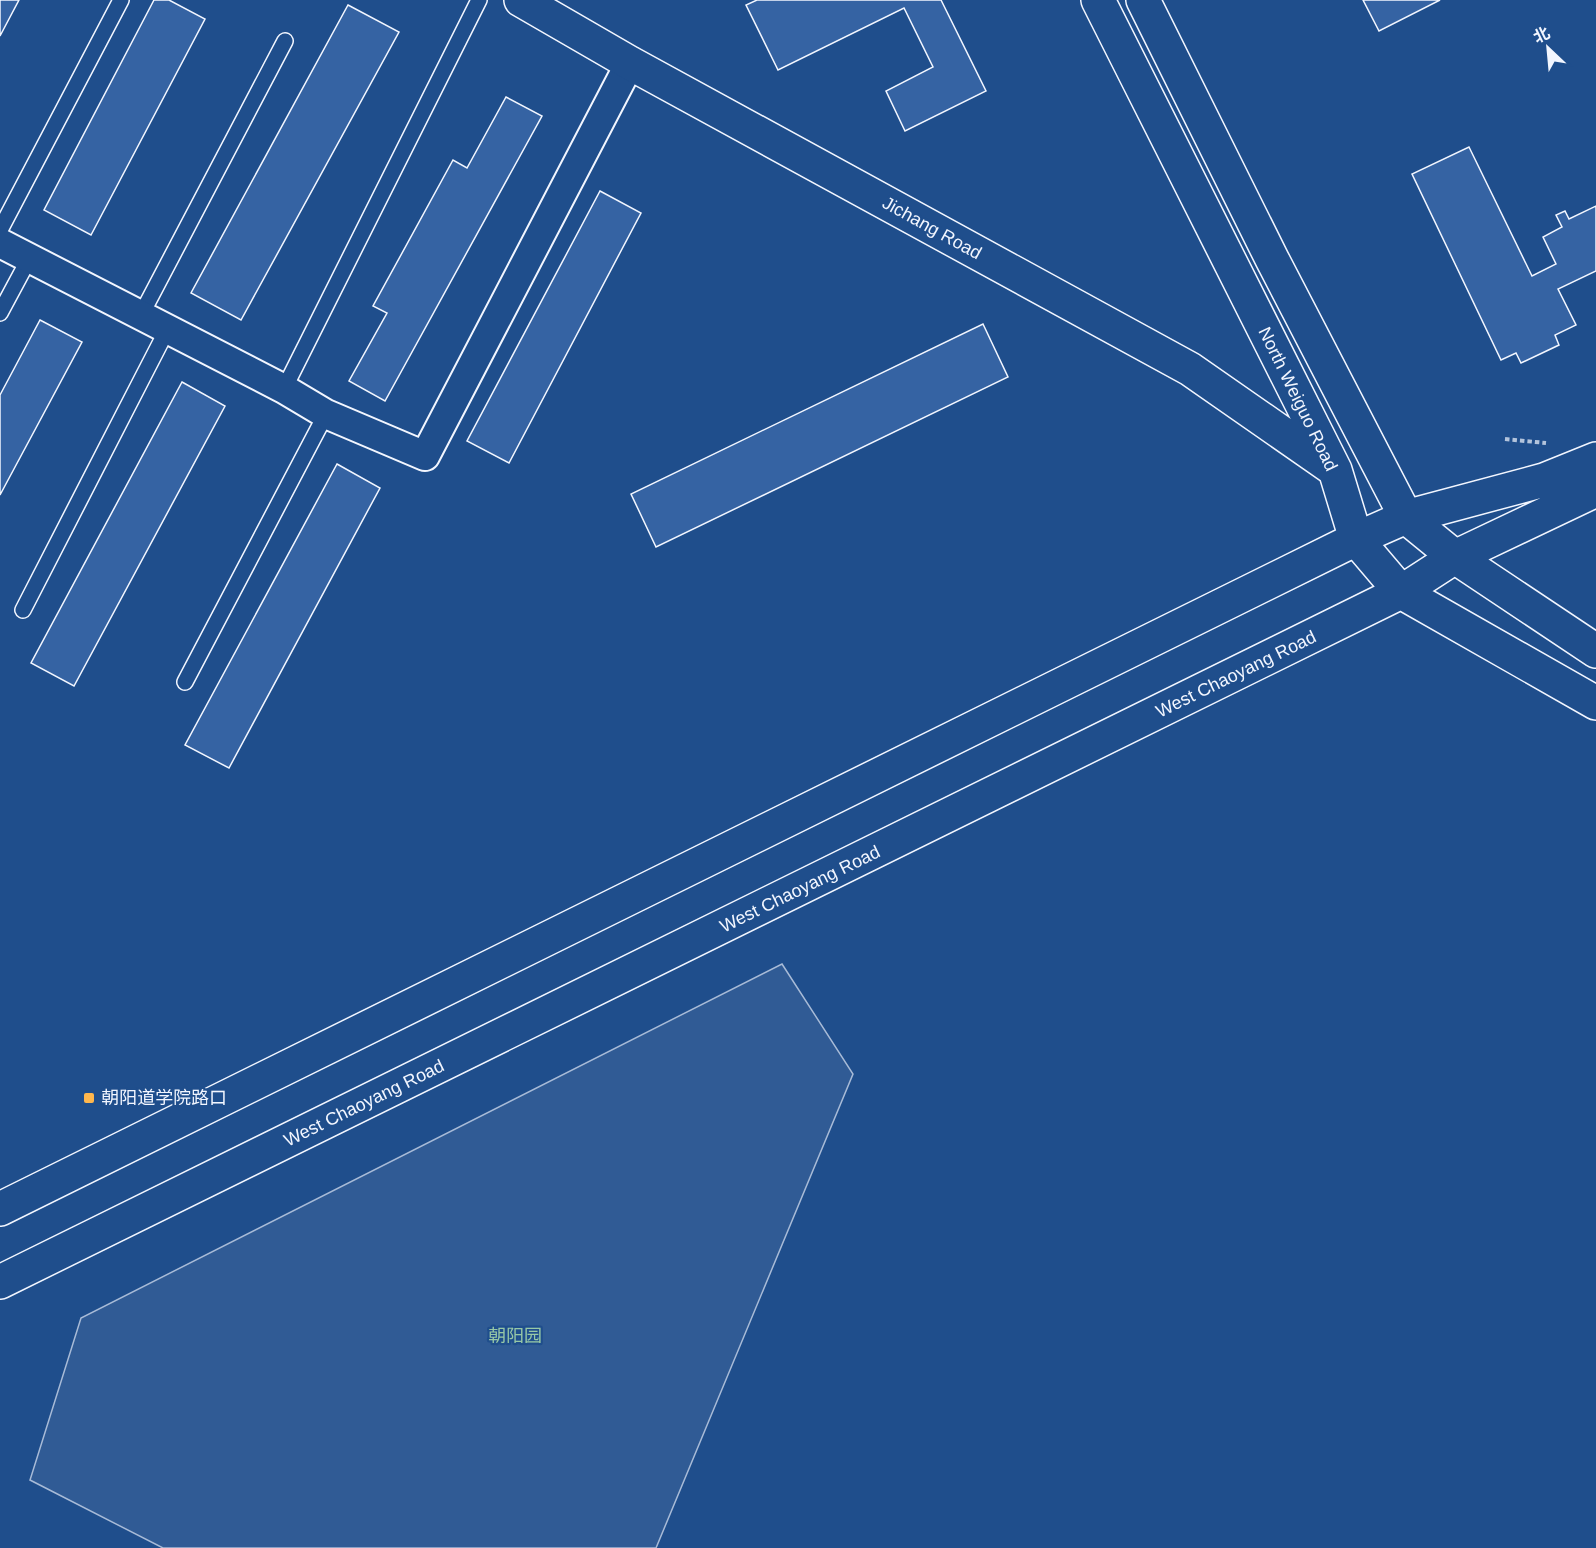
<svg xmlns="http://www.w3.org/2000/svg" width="1596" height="1548" font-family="Arial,'Noto Sans SC',sans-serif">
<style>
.green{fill:#305b95;stroke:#a8bbd7;stroke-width:1.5}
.building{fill:#3563a3;stroke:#f2f6ff;stroke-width:1.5}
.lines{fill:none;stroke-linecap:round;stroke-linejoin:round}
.lane-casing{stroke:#f2f6ff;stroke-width:18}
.street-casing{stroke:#f2f6ff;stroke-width:32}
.secondary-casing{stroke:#f2f6ff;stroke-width:36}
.path{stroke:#b3c4dc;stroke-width:4;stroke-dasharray:4.5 3;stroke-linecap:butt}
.lane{stroke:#1f4e8c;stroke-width:15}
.street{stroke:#1f4e8c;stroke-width:28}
.secondary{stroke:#1f4e8c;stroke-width:33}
.poi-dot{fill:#ffb74d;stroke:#1f4e8c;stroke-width:2}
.labels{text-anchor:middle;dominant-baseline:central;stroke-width:4.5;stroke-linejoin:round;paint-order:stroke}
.street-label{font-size:18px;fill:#f2f6ff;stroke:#1f4e8c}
.poi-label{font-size:18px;fill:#f2f6ff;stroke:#1f4e8c;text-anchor:start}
.park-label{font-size:18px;fill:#97c8a6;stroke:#1f4e8c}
</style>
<rect width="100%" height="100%" fill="#1f4e8c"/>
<path class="green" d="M782 964 853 1074 656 1548H163L30 1480 81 1318Z"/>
<path class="building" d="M0 0H19L0 36Z
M154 0H169L205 19 91 235 44 210Z
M757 0H941L986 91 905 131 886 91 933 67 904 8 778 70 746 5Z
M1363 0H1440L1379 31Z
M348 5 399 32 241 320 191 293Z
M506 97 542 116 385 401 349 381 387 313 373 306 453 160 467 168Z
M1469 147 1532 276 1556 264 1543 237 1562 227 1556 215 1565 211 1569 219 1596 206V271L1558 289 1576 325 1555 335 1559 345 1521 363 1516 353 1501 360 1412 174Z
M600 191 641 213 509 463 467 441Z
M40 320 82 342 0 495V395Z
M983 324 1008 377 656 547 631 494Z
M182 382 225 406 74 686 31 663Z
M337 464 380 488 229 768 185 745Z"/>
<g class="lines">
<g class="lane-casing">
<path id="lane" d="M0 230 121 0
M0 313 29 259
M141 315 285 41
M284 389 479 0
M23 610 167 330
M185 682 326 414"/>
</g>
<g class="street-casing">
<path id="street" d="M0 243 284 389 326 414 425 456 630 63"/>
</g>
<g class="secondary-casing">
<path id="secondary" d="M521 0 630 63 1190 369 1335 470
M1098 0 1335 470 1356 539 1401 592 1596 703
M1143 0 1272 259 1406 517 1455 557 1596 651
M0 1209 1356 539 1406 517 1544 480 1596 459
M0 1282 1401 592 1455 557 1596 490"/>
</g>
<path class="path" d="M1505 439 1546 443"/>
<use href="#lane" class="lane"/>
<use href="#street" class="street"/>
<use href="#secondary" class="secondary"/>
</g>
<rect class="poi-dot" x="83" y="1092" width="12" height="12" rx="3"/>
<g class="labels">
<g class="street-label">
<text transform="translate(932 228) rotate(29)">Jichang Road</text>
<text transform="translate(1298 399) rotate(64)">North Weiguo Road</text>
<text transform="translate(1236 674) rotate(-26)">West Chaoyang Road</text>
<text transform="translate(800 889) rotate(-26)">West Chaoyang Road</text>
<text transform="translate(364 1103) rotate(-26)">West Chaoyang Road</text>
</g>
<g class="poi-label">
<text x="101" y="1098">朝阳道学院路口</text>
</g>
<g class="park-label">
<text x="515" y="1336">朝阳园</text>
</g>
</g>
<g transform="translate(1548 48) rotate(334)" stroke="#1f4e8c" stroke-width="4.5" paint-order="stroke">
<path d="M0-4.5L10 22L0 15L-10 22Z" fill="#f2f6ff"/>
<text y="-9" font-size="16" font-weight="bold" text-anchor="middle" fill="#f2f6ff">北</text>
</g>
</svg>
